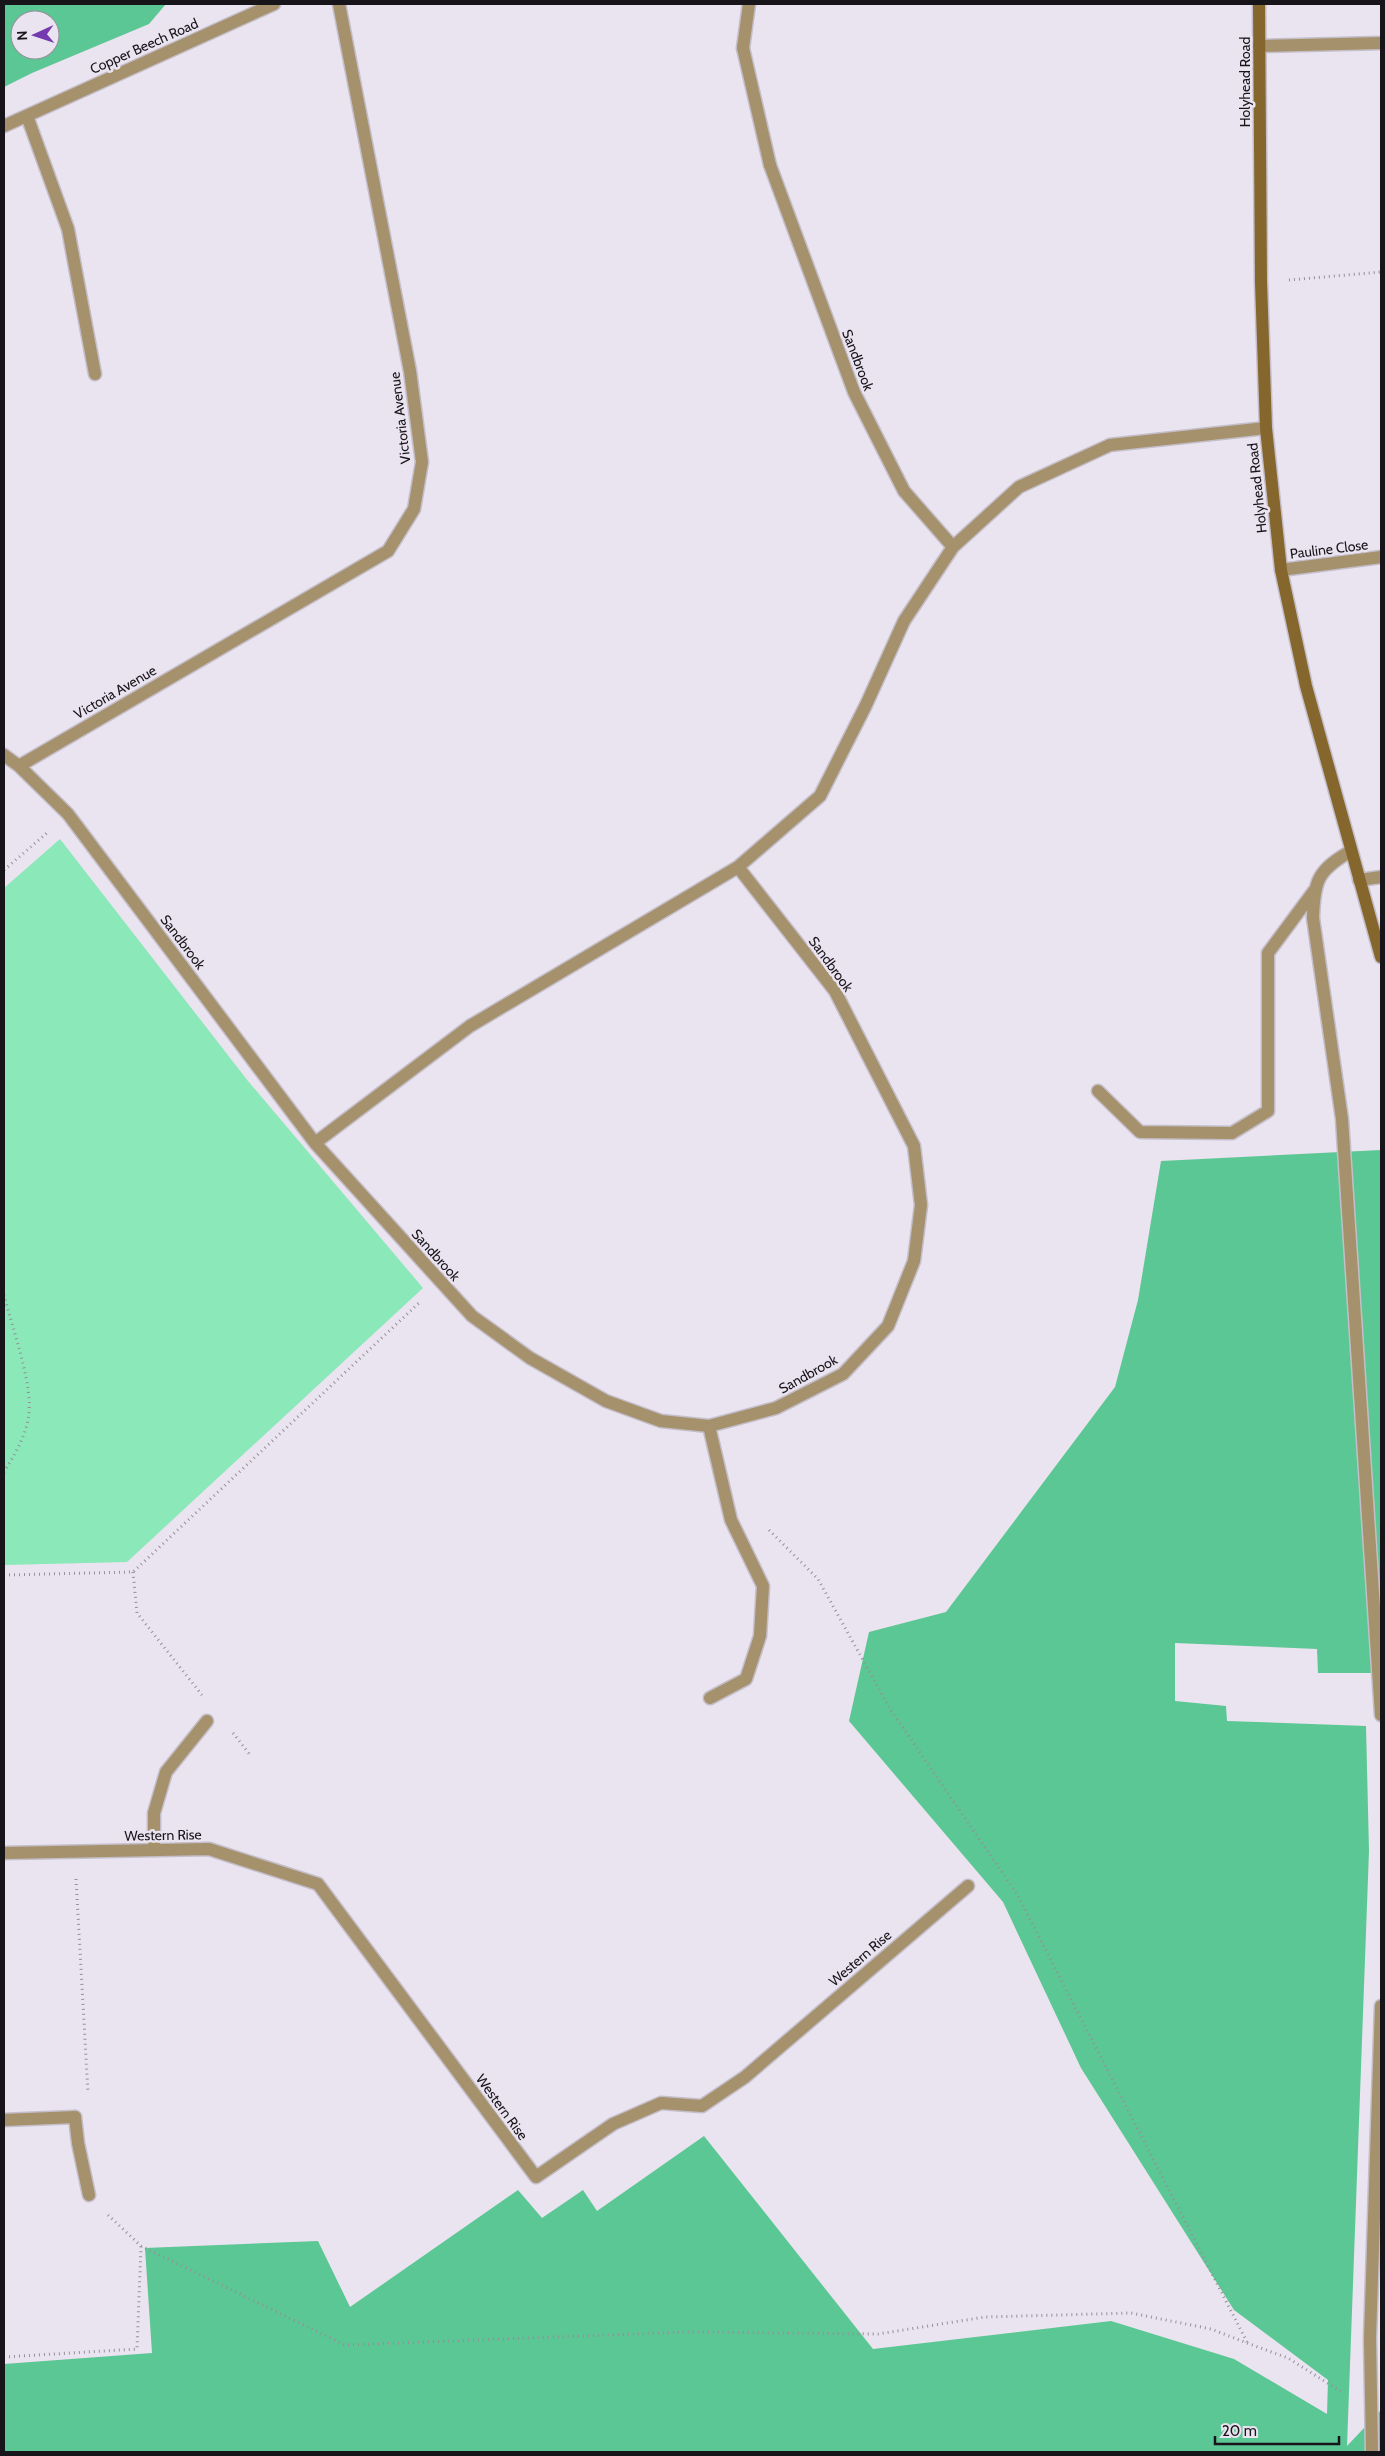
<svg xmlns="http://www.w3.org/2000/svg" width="1385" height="2456" font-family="Cabin,sans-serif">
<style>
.green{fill:#8ae8b9}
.forest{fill:#5bc794;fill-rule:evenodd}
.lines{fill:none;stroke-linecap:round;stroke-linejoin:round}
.lane-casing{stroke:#c4bec9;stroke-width:15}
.street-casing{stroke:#c4bec9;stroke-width:15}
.secondary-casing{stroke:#c4bec9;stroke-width:15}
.path{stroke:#959099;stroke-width:3;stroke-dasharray:1 4;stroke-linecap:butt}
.lane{stroke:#a5916c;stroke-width:12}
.street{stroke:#a5916c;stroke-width:12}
.secondary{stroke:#85672d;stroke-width:12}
.labels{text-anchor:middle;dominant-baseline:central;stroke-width:5;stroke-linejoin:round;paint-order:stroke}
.street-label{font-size:14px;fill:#18151a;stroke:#eae3f0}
</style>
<rect width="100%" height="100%" fill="#eae3f0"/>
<path class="green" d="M60 839 248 1081 423 1288 127 1562 4 1565V888Z"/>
<path class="forest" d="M4 4H166L149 24 32 73 4 87ZM20 20H50V50H20Z
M1381 1150V1673H1318L1317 1649 1175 1643V1701L1226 1706 1227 1721 1366 1726 1369 1851 1347 2446 1381 2410V2452H4V2364L152 2353 145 2248 318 2241 350 2307 518 2190 542 2218 583 2190 597 2211 704 2136 873 2349 1111 2321 1234 2359 1327 2414 1328 2380 1234 2310 1081 2068 1003 1902 849 1721 869 1632 946 1612 1115 1387 1138 1300 1161 1161Z"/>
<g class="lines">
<g class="lane-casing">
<path id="lane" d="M749 4 743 48 770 165
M1259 46 1381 43
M1351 851C1318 870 1314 880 1313 918L1342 1119 1381 1715
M1359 880 1381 877
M1098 1091 1140 1132 1232 1133 1268 1111V953L1314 891
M154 1850V1813L166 1772 207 1721
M75 2117 78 2143 89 2195
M1372 2452 1370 2338 1381 2006"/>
</g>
<g class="street-casing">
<path id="street" d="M27 116 68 229 95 374
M4 126 274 4
M770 165 854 392 904 491 953 547
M1281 570 1381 557
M4 755 19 766 68 814 315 1143 472 1316 530 1358 606 1401 661 1421 709 1426 776 1408 843 1374 888 1326 914 1261 921 1205 914 1146 835 991 738 867
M19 766 388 551 414 509 422 462 410 371 339 4
M315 1143 470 1026 738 867 820 796 866 705 904 621 953 547 1019 487 1110 445 1266 428
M709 1426 731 1520 763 1586 760 1636 746 1679 710 1698
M4 1853 209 1849 318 1884 536 2177 613 2124 661 2103 702 2106 745 2077 968 1886
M4 2120 75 2117"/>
</g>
<g class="secondary-casing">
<path id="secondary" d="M1259 4 1261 282 1266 428 1281 570 1306 686 1381 957"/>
</g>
<path class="path" d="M1289 280 1381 272
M4 870 47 833
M4 1295C12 1328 35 1388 28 1420 24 1439 14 1456 4 1472
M769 1530 818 1579 890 1709 1017 1894 1247 2342
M133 1572 137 1613 202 1695
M4 1575 133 1572 421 1301
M233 1733 251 1756
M76 1879 88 2093
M108 2215 141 2246 345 2345 687 2332 878 2334 985 2317 1131 2313 1211 2329 1247 2343 1288 2358 1343 2393
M4 2357 137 2349 141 2246"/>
<use href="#lane" class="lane"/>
<use href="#street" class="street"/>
<use href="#secondary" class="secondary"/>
</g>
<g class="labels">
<g class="street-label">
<text transform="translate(144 46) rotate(-24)">Copper Beech Road</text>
<text transform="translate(1245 82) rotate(-90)">Holyhead Road</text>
<text transform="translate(858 360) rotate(69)">Sandbrook</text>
<text transform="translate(400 418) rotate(-97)">Victoria Avenue</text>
<text transform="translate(1257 488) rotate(-96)">Holyhead Road</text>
<text transform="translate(1329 549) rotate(-7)">Pauline Close</text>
<text transform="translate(115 692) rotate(-30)">Victoria Avenue</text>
<text transform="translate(183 942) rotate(53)">Sandbrook</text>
<text transform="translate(831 964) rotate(54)">Sandbrook</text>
<text transform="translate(436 1255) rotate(48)">Sandbrook</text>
<text transform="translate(808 1374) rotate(-29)">Sandbrook</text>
<text transform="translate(163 1835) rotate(-1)">Western Rise</text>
<text transform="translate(860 1958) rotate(-41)">Western Rise</text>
<text transform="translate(502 2107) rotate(54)">Western Rise</text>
</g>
</g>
<rect width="1385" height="2456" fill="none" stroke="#18151a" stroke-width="10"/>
<g transform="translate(35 35) rotate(267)"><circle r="24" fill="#eae3f0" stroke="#96919a"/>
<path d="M0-4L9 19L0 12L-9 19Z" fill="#7439ae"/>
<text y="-8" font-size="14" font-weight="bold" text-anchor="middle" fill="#18151a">N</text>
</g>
<path d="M1215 2436v8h124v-8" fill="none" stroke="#18151a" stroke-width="2.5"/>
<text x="1222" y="2436" font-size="15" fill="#18151a" stroke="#eae3f0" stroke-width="4" paint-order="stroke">20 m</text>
</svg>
